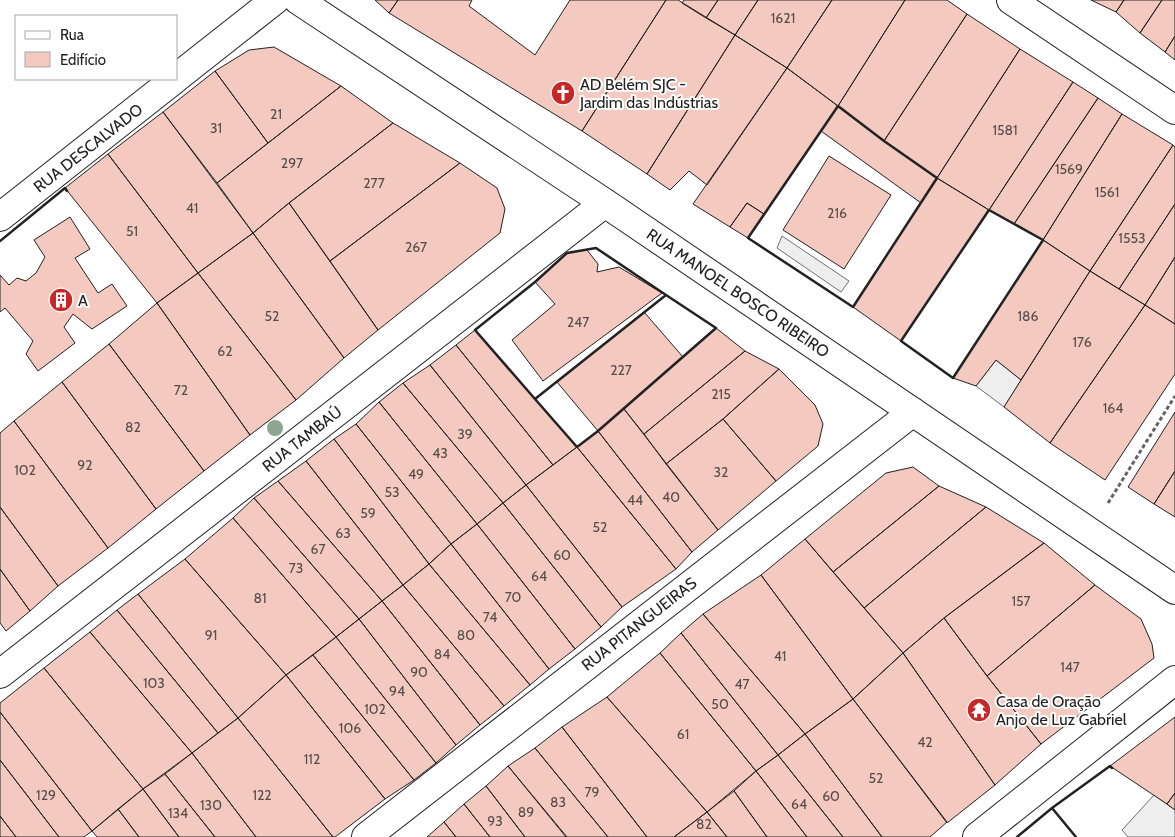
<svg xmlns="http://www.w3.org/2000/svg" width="1175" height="837" font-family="Cabin,sans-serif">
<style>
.garden{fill:#eee;stroke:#6f6f6f}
.building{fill:#f3c9c0;stroke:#222}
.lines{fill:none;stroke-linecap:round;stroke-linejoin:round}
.minor-casing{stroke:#222;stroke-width:30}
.path{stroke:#646464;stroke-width:3;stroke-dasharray:4 2.5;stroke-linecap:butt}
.minor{stroke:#fff;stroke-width:28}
.wall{stroke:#222;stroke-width:2.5}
.tree{fill:#8da692}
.labels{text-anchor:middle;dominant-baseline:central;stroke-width:4;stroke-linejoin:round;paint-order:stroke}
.number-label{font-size:14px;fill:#564c4a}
.poi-label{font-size:16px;fill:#222;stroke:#fff;text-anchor:start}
.street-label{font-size:16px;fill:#222;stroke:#fff}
</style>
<rect width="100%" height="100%" fill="#fff"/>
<path class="garden" d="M782 236 849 281 841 292 777 248Z
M996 360 1021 380 1004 407 976 386Z
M1154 795 1175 810V837H1128L1122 830Z"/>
<path class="building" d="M375 0H398L389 13Z
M398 0H472L469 6 535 55 570 0H666L582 131 389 13Z
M666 0H678L735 35 647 174 582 131Z
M684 0H718L706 18 682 3Z
M718 0H758L735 35 706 18Z
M758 0H832L787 68 735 35Z
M832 0H905L838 106 787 68Z
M905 0H947L967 14 884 141 838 106Z
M1091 0H1124L1116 12Z
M1124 0H1162L1140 33 1116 12Z
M1162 0H1175V36L1165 52 1140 33Z
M967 14 1020 49 937 178 884 141Z
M735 35 787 68 707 185 689 171 670 190 647 174Z
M1175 36V60L1165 52Z
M274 47 341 86 268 143 215 71 249 50Z
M1020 49 1073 82 989 210 937 178Z
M787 68 838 106 764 214 747 203 730 227 693 204Z
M215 71 268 143 217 183 163 112Z
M1073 82 1098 98 1014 224 989 210Z
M341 86 393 123 289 203 253 233 217 183Z
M1098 98 1122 114 1043 240 1014 224Z
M838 106 884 141 937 178 921 203 821 131Z
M163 112 253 233 198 273 108 154Z
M1122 114 1173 145 1090 271 1043 240Z
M393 123 460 163 330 261 289 203Z
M1173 145 1175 147V204L1119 289 1090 271Z
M108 154 198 273 157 303 65 188Z
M829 156 891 195 844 269 783 230Z
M460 163 497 188 505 209 500 233 378 330 330 261Z
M937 178 989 210 901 341 853 307Z
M289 203 378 330 344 358 253 233Z
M747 203 764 214 748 238 730 227Z
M1175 204V257L1145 305 1119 289Z
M70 217 90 249 75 258 98 293 112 284 127 306 92 329 73 314 64 327 75 343 38 371 26 354 33 341 5 308 0 312V275L9 285 17 278 26 281 36 273 45 257 34 240Z
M253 233 344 358 296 400 198 273Z
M1043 240 1090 271 1021 380 996 360 976 386 953 378Z
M587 250 598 264 597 272 619 267 662 293 543 381 512 340 555 304 535 282 567 253Z
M1175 257V324L1145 305Z
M1090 271 1145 305 1050 443 1004 407Z
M198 273 296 400 250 435 157 303Z
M157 303 250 435 204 471 109 344Z
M1145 305 1175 324V374L1105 480 1050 443Z
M644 312 683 357 598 431 557 382Z
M716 328 745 351 644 434 624 409Z
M475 330 577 447 553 465 456 345Z
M109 344 204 471 156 509 62 382Z
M456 345 553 465 526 485 430 365Z
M745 351 779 369 723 419 666 464 644 434Z
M430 365 526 485 503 503 403 383Z
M779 369 815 405 823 424 818 446 776 481 723 419Z
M62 382 156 509 108 548 14 421Z
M403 383 503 503 477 524 379 402Z
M379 402 477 524 451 544 356 424Z
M624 409 718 530 692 552 598 431Z
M1175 412V471L1154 504 1128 487Z
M723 419 776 481 718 530 666 464Z
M14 421 108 548 58 586 0 507V433Z
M356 424 451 544 429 564 334 439Z
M598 431 692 552 676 569 577 447Z
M334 439 429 564 403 585 306 461Z
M577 447 676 569 622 607 526 485Z
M306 461 403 585 382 601 278 481Z
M913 467 939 486 833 572 805 539 886 473Z
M1175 471V517L1154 504Z
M278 481 382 601 359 619 254 498Z
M526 485 622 607 601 627 503 503Z
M939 486 986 507 864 608 833 572Z
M254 498 359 619 336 637 233 518Z
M503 503 601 627 575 649 477 524Z
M0 507 58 586 30 611 0 569Z
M986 507 1044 543 944 618 903 653 864 608Z
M233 518 336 637 286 675 185 559Z
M477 524 575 649 549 669 451 544Z
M805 539 903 653 853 699 761 575Z
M1044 543 1095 585 987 676 944 618Z
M451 544 549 669 530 685 429 564Z
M185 559 286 675 238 718 138 594Z
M429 564 530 685 504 706 403 585Z
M0 569 30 611 6 631 0 623Z
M761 575 853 699 805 734 703 614Z
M403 585 504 706 480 725 382 601Z
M1095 585 1141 619 1152 644 1154 658 1041 744 987 676Z
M138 594 238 718 218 733 117 610Z
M382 601 480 725 456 745 359 619Z
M117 610 218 733 192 753 90 632Z
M703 614 805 734 778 755 681 633Z
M944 618 987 676 1041 744 995 785 903 653Z
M359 619 456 745 436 763 336 637Z
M90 632 192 753 143 789 44 668Z
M681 633 778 755 756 771 660 653Z
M336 637 436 763 414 780 313 655Z
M660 653 756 771 707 812 607 697Z
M903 653 995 785 947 823 853 699Z
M313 655 414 780 385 799 286 675Z
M44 668 143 789 92 831 0 712V703Z
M286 675 385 799 335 837H333L238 718Z
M607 697 707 812 674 837H647L562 727Z
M853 699 947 822 930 837H882L805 734Z
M0 712 92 831 84 837H59L0 760Z
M1175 717V793L1167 804 1110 766Z
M238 718 333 837H256L192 753Z
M562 727 647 837H608L535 748Z
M805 734 882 837H843L778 755Z
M535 748 608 837H567L508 766Z
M192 753 256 837H215L165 774Z
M778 755 843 837H807L756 771Z
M0 760 59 837H16L0 816Z
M508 766 566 837H525L486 786Z
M756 771 807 837H767L734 791Z
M165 774 215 837H179L143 789Z
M486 786 525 837H490L464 804Z
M143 789 179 837H139L118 809Z
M734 791 767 837H727L707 812Z
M1175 793V810L1167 804Z
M464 804 490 837H456L444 822Z
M118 809 139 837H97L92 831Z
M707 812 727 837H674Z
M0 816 16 837H0Z
M444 822 456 837H427Z"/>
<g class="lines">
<g class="minor-casing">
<path id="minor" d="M298 0 605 203 1175 590
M1011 0 1175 110
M176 78 275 0
M0 217 175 79
M0 674 605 203
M366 837 913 412
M977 837 1175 680"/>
</g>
<path class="path" d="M1108 503 1175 396"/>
<use href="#minor" class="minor"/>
<path class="wall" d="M838 106 884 141 937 178 853 307 748 238Z
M989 210 1043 240 953 378 901 341Z
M0 241 65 188 67 191
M596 248 666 295 535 399 475 330 535 282 567 253Z
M666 295 716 328 598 431 577 447 535 399Z
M1017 837 1052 808
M1076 837 1052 808 1110 766 1112 768"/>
</g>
<circle class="tree" cx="275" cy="428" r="8"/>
<defs>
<g id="church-disc" transform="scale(1.25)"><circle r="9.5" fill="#c62828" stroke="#fff"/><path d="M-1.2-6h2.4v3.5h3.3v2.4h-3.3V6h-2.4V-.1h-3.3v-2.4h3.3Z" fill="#fff"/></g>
<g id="building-disc" transform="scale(1.25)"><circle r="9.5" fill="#c62828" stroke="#fff"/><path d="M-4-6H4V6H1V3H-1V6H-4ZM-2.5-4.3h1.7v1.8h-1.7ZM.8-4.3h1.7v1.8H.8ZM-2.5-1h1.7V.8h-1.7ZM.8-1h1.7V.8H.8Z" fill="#fff"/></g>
<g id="temple-disc" transform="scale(1.25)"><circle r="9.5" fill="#c62828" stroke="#fff"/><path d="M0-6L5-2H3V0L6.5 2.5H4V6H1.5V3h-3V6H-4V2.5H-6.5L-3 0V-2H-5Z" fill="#fff"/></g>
</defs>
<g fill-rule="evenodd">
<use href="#church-disc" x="563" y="93"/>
<use href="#building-disc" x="61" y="300"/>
<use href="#temple-disc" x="979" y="710"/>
</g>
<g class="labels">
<g class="number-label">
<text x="783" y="18">1621</text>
<text x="276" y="114">21</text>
<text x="216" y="128">31</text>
<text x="1005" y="130">1581</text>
<text x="292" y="163">297</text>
<text x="1069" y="169">1569</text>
<text x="374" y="183">277</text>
<text x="1107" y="192">1561</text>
<text x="192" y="208">41</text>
<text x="837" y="213">216</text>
<text x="132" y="231">51</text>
<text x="1132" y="238">1553</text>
<text x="416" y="247">267</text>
<text x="272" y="316">52</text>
<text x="1028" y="316">186</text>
<text x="578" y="322">247</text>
<text x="1082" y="342">176</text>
<text x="225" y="351">62</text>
<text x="621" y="370">227</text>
<text x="181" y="390">72</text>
<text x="721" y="394">215</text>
<text x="1113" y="408">164</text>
<text x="133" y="427">82</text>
<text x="465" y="434">39</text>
<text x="440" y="453">43</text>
<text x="85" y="465">92</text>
<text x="25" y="470">102</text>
<text x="721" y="472">32</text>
<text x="416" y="474">49</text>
<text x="392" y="492">53</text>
<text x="671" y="497">40</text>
<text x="635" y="500">44</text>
<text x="368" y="513">59</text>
<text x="600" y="527">52</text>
<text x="343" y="533">63</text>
<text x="318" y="549">67</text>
<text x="562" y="555">60</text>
<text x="296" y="568">73</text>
<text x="539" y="576">64</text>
<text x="513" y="597">70</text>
<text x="260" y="598">81</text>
<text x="1021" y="601">157</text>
<text x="490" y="617">74</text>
<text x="211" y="635">91</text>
<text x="466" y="635">80</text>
<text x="442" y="654">84</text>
<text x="780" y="656">41</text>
<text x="1070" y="667">147</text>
<text x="419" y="672">90</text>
<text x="154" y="683">103</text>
<text x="742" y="684">47</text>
<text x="397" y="691">94</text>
<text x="720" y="704">50</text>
<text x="375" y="709">102</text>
<text x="350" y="728">106</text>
<text x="683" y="734">61</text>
<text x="925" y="742">42</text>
<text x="312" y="759">112</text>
<text x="876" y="778">52</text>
<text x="592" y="792">79</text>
<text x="46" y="795">129</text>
<text x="262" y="795">122</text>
<text x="831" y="796">60</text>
<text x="558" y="802">83</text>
<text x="799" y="804">64</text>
<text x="211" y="805">130</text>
<text x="526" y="812">89</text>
<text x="178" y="813">134</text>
<text x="495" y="821">93</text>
<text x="704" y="824">82</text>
</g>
<g class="poi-label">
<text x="580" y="84">AD Belém SJC -<tspan x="580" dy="18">Jardim das Indústrias</tspan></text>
<text x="78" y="300">A</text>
<text x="996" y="701">Casa de Oração<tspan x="996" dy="18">Anjo de Luz Gabriel</tspan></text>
</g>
<g class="street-label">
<text transform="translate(88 148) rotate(-38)">RUA DESCALVADO</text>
<text transform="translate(738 293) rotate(34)">RUA MANOEL BOSCO RIBEIRO</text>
<text transform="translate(302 439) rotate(-38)">RUA TAMBAÚ</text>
<text transform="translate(639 624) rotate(-38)">RUA PITANGUEIRAS</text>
</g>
</g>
<rect x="15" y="15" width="162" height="65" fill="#ffffff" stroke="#a7a7a7"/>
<rect x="25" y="31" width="25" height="8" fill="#ffffff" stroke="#a7a7a7"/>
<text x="60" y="40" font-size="15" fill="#222222">Rua</text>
<rect x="25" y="52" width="25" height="15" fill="#f3c9c0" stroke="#a7a7a7"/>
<text x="60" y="65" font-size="15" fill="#222222">Edifício</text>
</svg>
